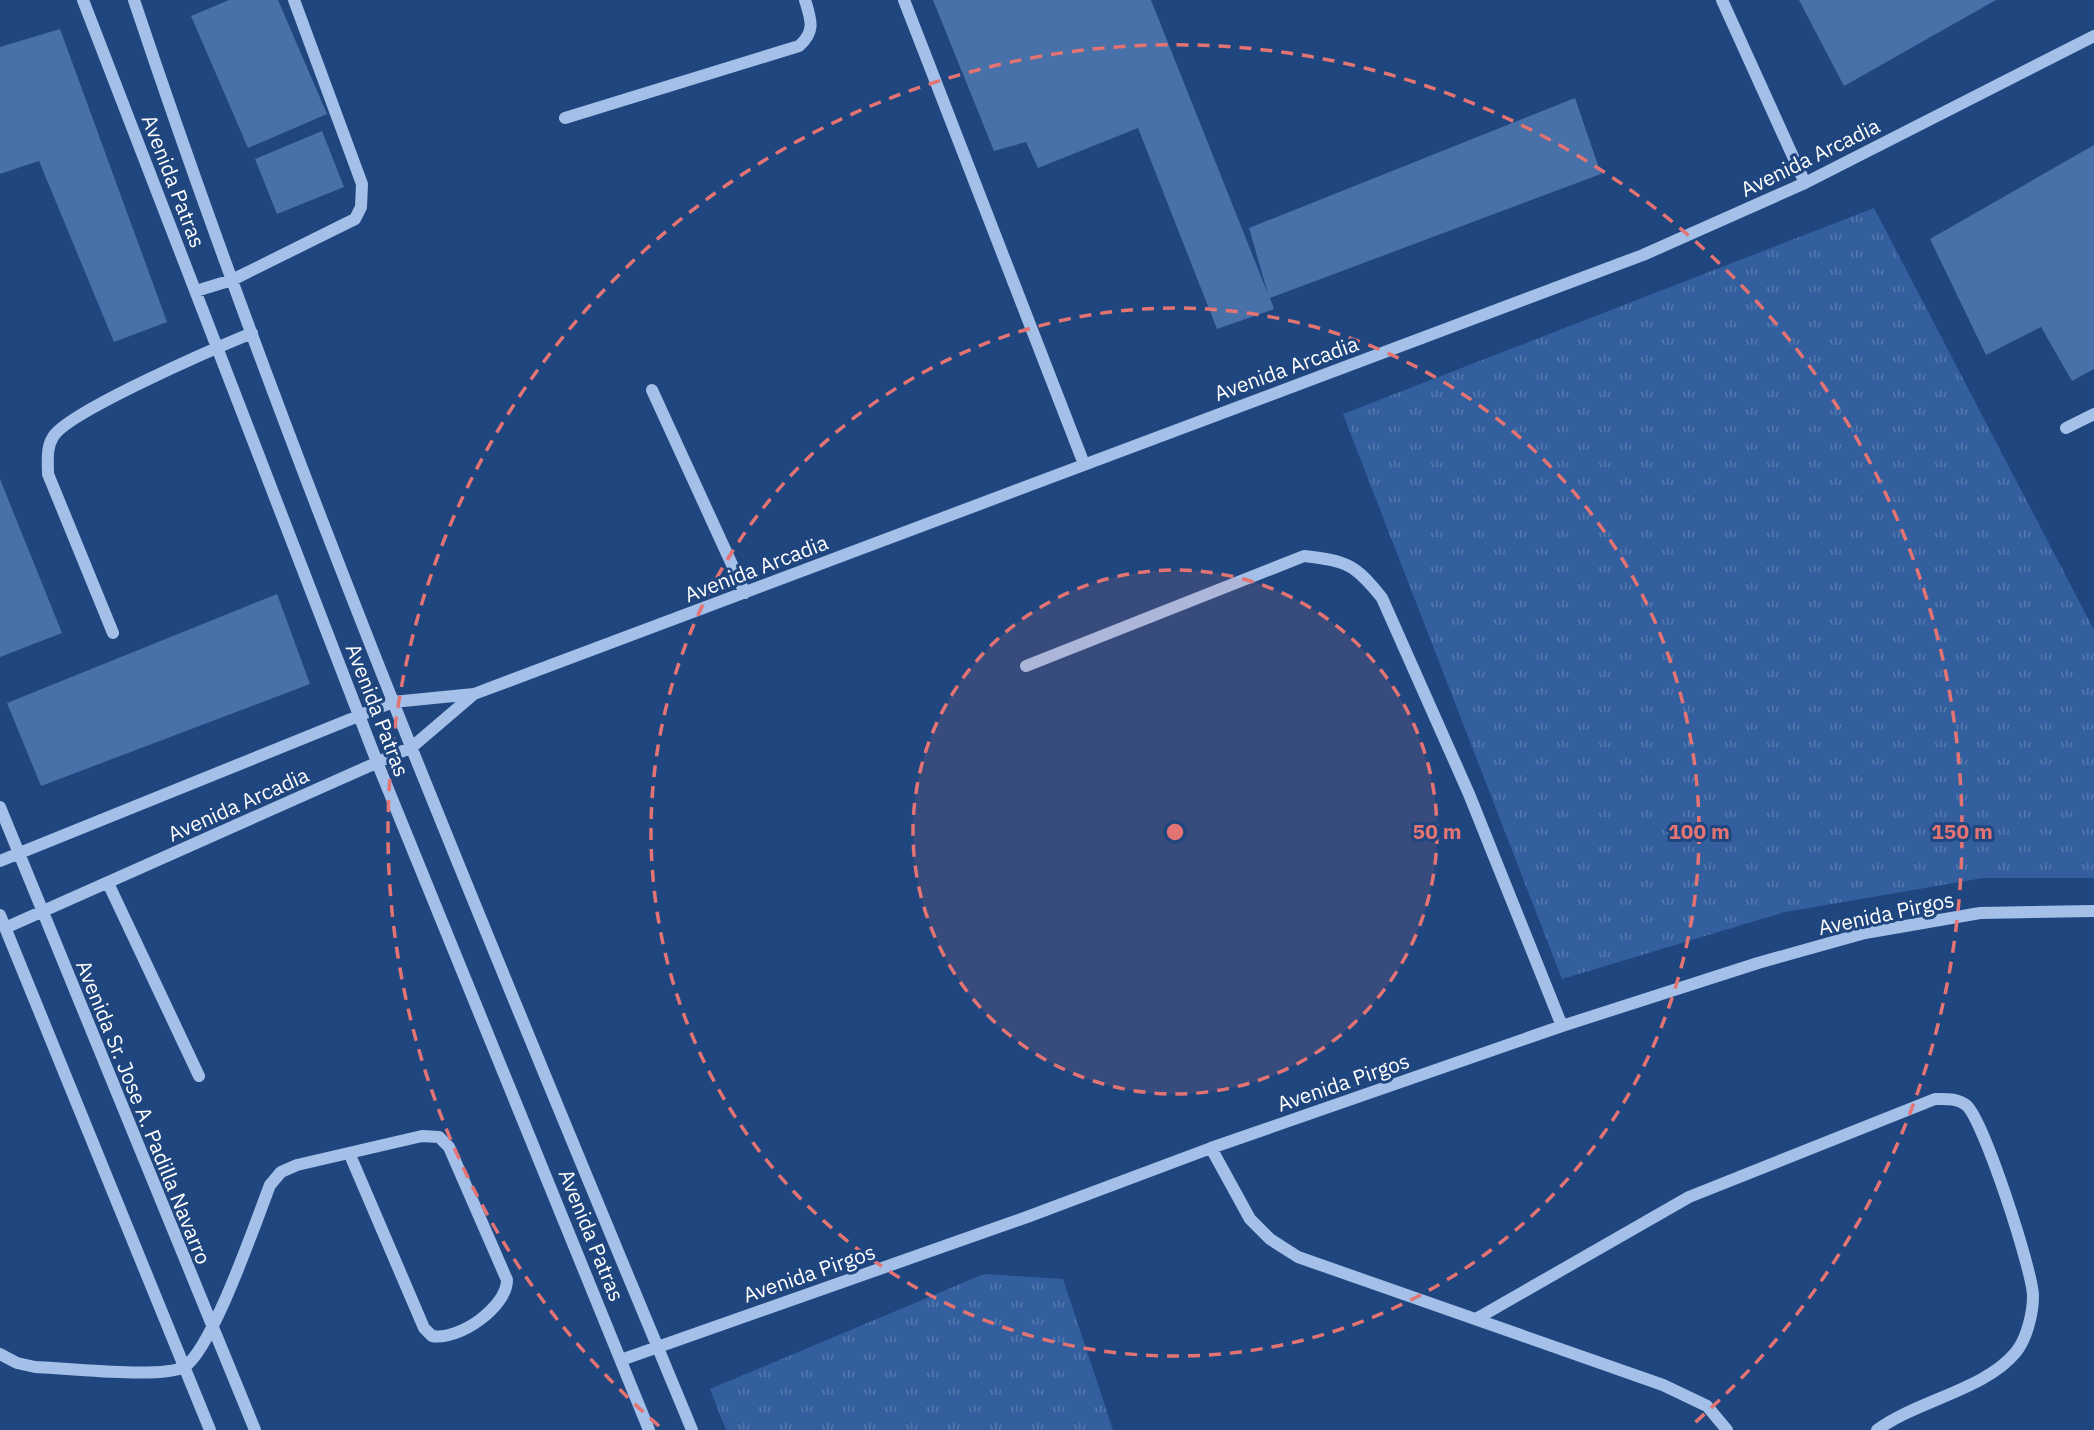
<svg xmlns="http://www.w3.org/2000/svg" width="2094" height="1430" font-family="'IBM Plex Sans',sans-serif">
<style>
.grass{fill:url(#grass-tufts)}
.building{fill:#4870a9}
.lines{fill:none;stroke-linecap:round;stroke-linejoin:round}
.minor{stroke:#a4c0e8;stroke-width:12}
.ring{fill:none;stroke:#e47373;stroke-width:3.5;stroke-dasharray:12 9}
.labels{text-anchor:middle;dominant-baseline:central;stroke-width:6;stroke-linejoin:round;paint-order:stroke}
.street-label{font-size:21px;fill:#fff;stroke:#20467f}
.centre{fill:#e47373;stroke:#20467f;stroke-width:3.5}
.ring-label{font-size:21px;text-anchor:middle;font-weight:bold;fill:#e47373;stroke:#20467f;stroke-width:6;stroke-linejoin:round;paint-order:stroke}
</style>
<defs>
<pattern id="grass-tufts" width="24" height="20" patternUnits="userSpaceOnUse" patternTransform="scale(1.75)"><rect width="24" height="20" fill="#335f9e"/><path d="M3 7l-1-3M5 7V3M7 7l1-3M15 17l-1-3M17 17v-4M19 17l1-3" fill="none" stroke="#5277ad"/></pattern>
</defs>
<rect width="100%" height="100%" fill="#20467f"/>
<path class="grass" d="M1874 208 2094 630V878H1983L1785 912 1562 979 1343 414Z
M984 1274 1063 1279 1113 1430H726L710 1389Z"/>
<path class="building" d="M229 0H278L327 114 248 148 191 16Z
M933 0H1151L1268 294 1249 228 1575 98 1601 174 1270 298 1274 309 1217 329 1138 128 1038 168 1026 142 994 151Z
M1799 0H1996L1844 86Z
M60 29 167 322 114 342 39 161 0 174V47Z
M322 131 344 187 277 214 255 159Z
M2094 145V369L2072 381 2041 327 1986 355 1930 239Z
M0 479 62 633 0 657Z
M277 594 310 684 41 786 7 703Z"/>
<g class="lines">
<path class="minor" d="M83 0 377 762 649 1430
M134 0C296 486 496 957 692 1430
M904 0 1084 464
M1722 0 1805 183
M565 118 799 46C816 31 811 20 805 0
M196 291 232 280 355 219 361 207 362 184 294 0
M652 390 745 593
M2066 428 2094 414
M113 633 48 474C48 462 46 448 53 437 67 412 218 347 252 333
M1026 666 1304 556C1347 561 1355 564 1382 598L1469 794 1562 1026
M0 807 255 1430
M0 861 393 702 474 694 1643 255 1805 183 2094 36
M108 883 199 1076
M0 915 210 1430
M5 928 412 747 474 694
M1211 1148 1250 1219 1270 1239 1298 1257 1663 1385 1707 1406 1727 1430
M1476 1319 1689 1197 1935 1099C1946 1099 1957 1098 1966 1105 1983 1118 2033 1272 2033 1296 2033 1313 2027 1338 2016 1352 1985 1390 1918 1400 1877 1430
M0 1354 17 1363 35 1367C64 1368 162 1379 184 1367 212 1350 256 1221 270 1185L281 1172 297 1165 422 1136 439 1137 449 1147 507 1280C507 1307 459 1341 432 1336L424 1328 350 1155
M621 1360 1027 1217 1211 1148 1562 1026 1758 963 1865 933 1980 913 2094 911"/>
</g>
<circle cx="1175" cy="832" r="262" fill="#e47373" fill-opacity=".12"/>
<g class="ring">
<circle cx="1175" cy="832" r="262"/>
<circle cx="1175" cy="832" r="524"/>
<path d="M659 1426A787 787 0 1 1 1691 1426"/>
</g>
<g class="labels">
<g class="street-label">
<text transform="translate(1810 157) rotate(-26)">Avenida Arcadia</text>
<text transform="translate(174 181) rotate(69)">Avenida Patras</text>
<text transform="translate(1286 368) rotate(-20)">Avenida Arcadia</text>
<text transform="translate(756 568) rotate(-21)">Avenida Arcadia</text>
<text transform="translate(378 710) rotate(69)">Avenida Patras</text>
<text transform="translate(238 804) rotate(-24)">Avenida Arcadia</text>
<text transform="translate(1886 913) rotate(-12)">Avenida Pirgos</text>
<text transform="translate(1343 1082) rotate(-19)">Avenida Pirgos</text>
<text transform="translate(144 1112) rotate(68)">Avenida Sr. Jose A. Padilla Navarro</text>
<text transform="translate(592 1235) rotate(68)">Avenida Patras</text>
<text transform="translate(809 1273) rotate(-19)">Avenida Pirgos</text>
</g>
</g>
<circle cx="1175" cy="832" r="10" class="centre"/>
<g class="ring-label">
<text x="1437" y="839">50 m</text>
<text x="1699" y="839">100 m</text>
<text x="1962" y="839">150 m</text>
</g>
</svg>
